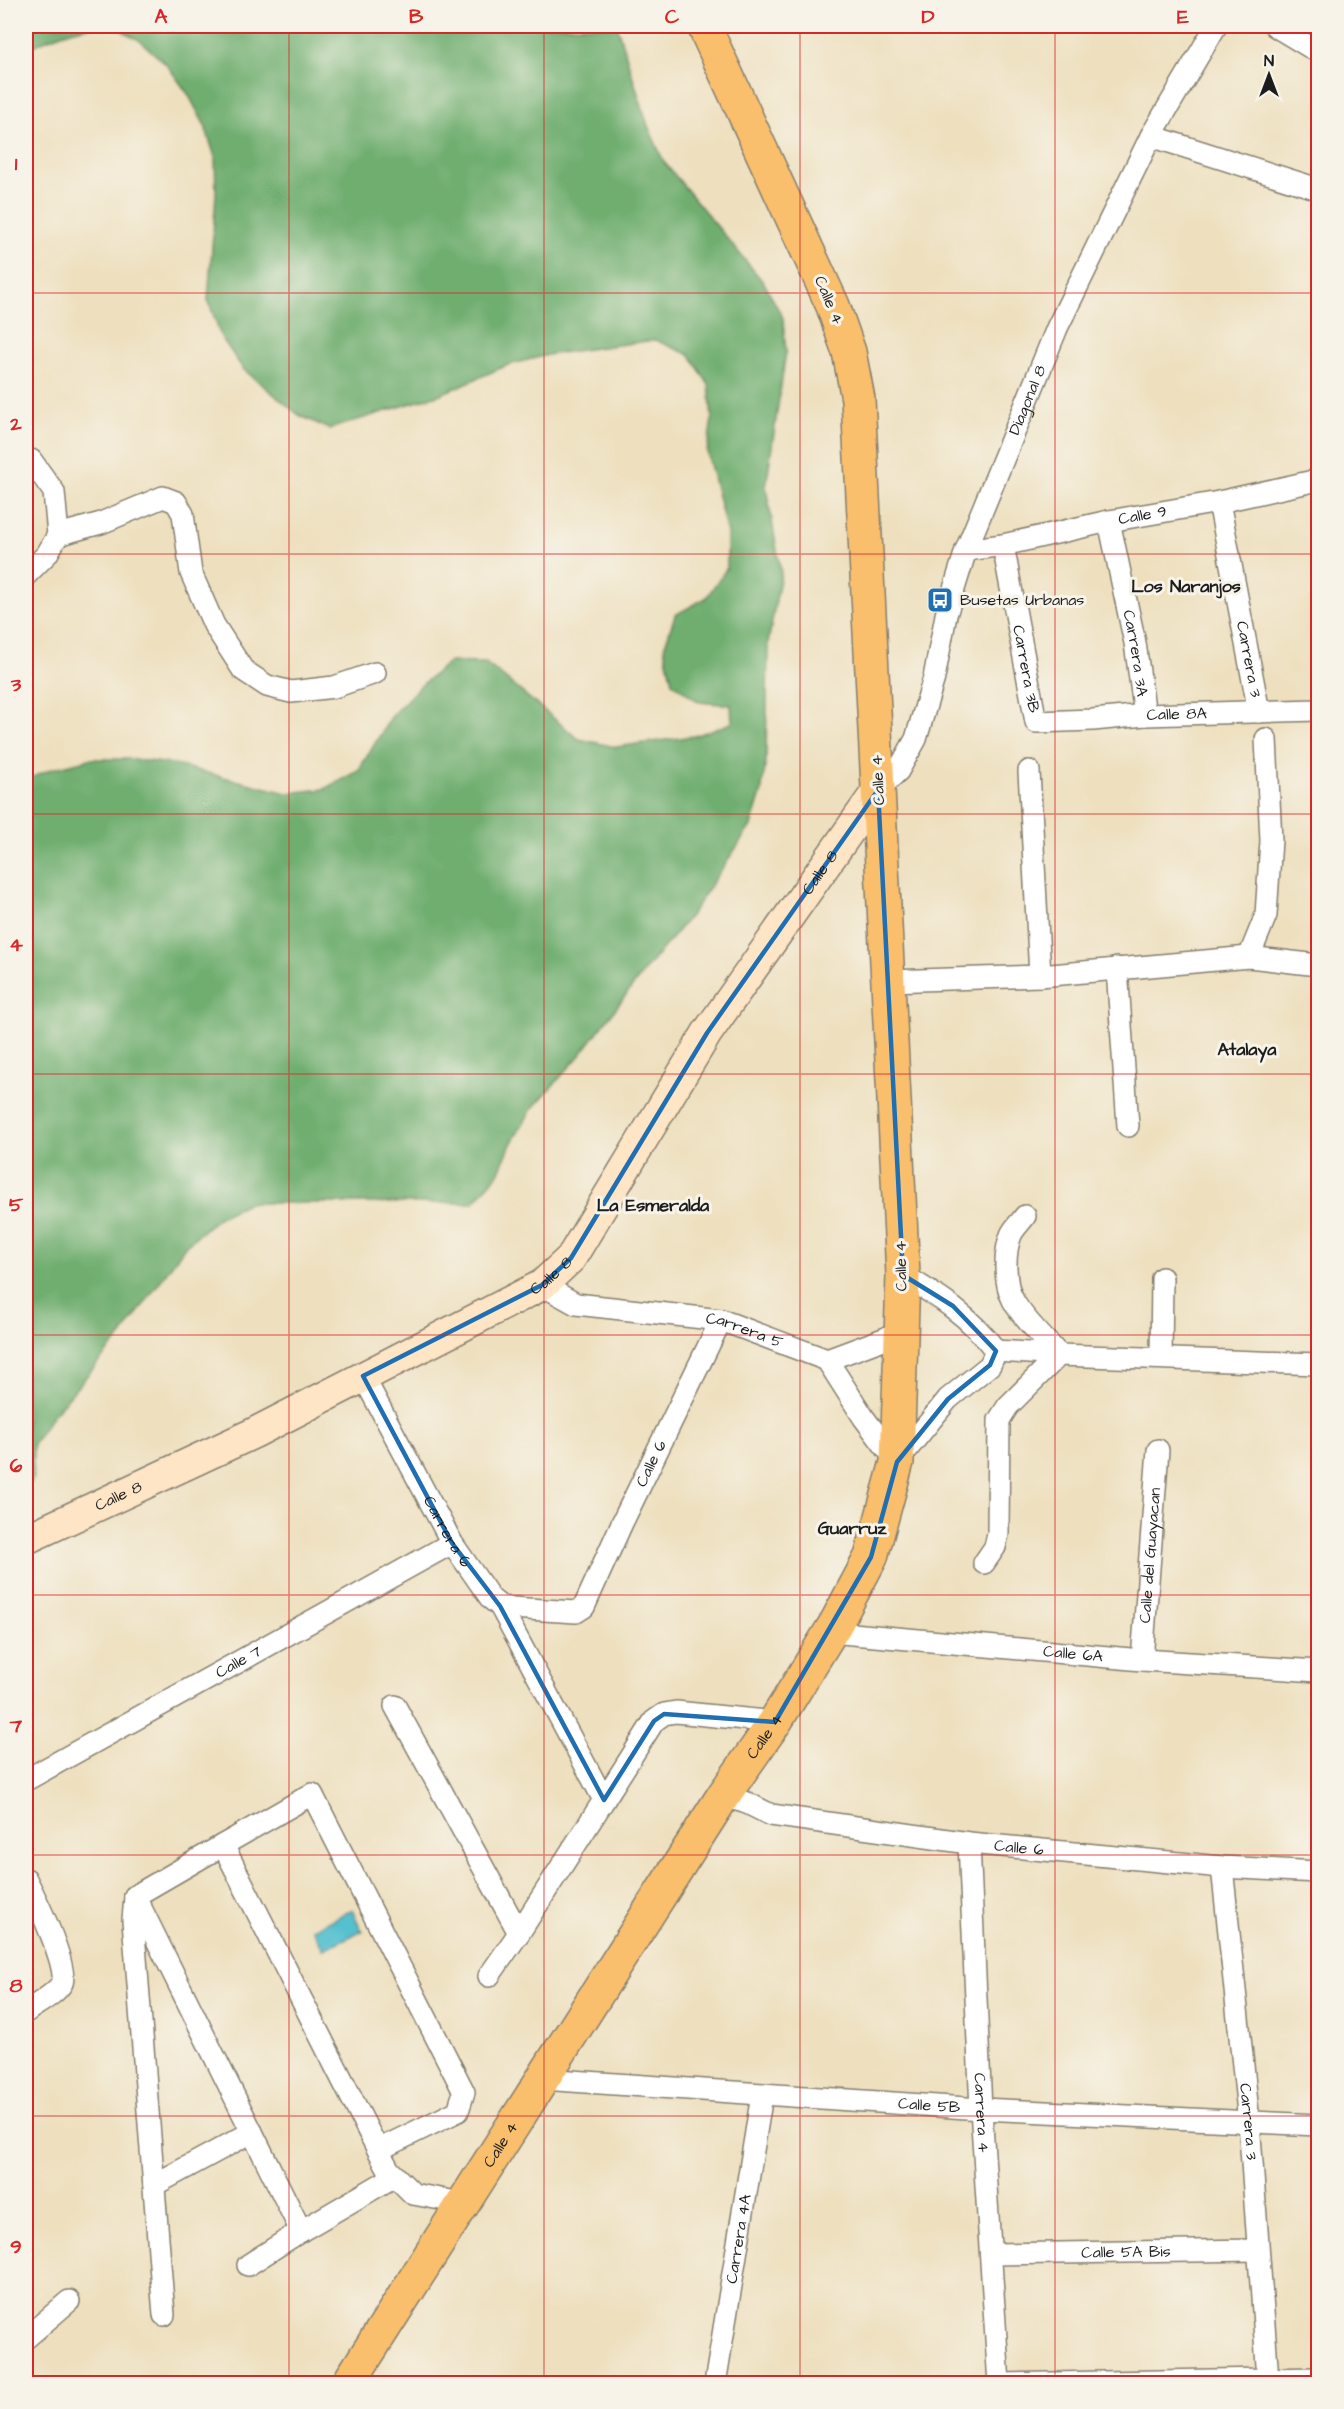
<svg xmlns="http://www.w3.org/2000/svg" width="1344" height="2409" font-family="'Architects Daughter',sans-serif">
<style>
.forest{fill:#6fae6f;stroke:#466546;stroke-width:1.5}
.water{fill:#55c0cf;stroke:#386e76;stroke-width:1.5}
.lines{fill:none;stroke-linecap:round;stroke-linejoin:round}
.street-casing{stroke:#857e6e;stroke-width:24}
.secondary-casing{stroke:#857e6e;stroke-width:33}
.primary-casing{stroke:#857e6e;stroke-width:36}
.street{stroke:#fff;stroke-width:21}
.secondary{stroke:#fde5c5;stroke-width:30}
.primary{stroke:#f9bf6d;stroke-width:33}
.marked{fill:none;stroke:#1f6fb2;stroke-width:4.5;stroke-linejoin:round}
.grid{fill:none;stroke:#d62828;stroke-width:1.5;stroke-opacity:0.55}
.labels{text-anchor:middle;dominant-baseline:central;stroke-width:6;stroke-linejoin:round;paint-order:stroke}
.street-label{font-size:16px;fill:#1c1c1c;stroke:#f7f3e8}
.poi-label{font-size:16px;fill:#1c1c1c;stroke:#f7f3e8;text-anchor:start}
.neighbourhood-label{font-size:18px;font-weight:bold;fill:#1c1c1c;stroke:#f7f3e8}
.neatline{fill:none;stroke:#d62828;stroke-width:2}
.grid-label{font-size:20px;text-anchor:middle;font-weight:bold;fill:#d62828}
</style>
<rect width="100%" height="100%" fill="#f7f3e8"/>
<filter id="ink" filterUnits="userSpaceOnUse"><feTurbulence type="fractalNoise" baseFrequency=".0167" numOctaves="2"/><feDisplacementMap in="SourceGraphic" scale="12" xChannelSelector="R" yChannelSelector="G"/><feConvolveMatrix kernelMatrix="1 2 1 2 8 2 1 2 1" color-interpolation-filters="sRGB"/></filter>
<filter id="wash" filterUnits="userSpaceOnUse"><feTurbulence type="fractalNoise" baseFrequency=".008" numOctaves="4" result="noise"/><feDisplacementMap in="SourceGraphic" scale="24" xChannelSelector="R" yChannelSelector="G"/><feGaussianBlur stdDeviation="1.35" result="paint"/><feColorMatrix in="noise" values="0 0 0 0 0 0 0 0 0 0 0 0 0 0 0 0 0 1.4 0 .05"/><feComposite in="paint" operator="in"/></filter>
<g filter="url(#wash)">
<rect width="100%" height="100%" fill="#eee0bf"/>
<path class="forest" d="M26 26H96C71 29 48 38 26 50Z
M114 26H617L648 126 664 162 764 283 783 318 786 352 766 487 781 573 768 643 766 761 761 794 751 826 690 916 645 970 581 1054 532 1109 512 1142 498 1174 473 1203H247L218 1218 186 1245 122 1335 53 1415 33 1444V1479L26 1491V780L51 769 90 759H130L172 764 287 793 324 789 358 771 393 714 419 687 449 662 486 663 579 739 616 747 694 736 732 723 731 705 699 702 672 682 664 648 675 615 706 598 727 568V533L707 452 712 419 709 385 690 355 655 340 552 354 508 365 441 394 329 429 299 415 243 369 221 337 208 300 216 194 215 157 205 126 188 94 167 65 139 40Z"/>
<path class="water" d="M352 1910 362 1931 323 1949 313 1929Z"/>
</g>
<g filter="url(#ink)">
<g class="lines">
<g class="street-casing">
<g id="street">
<path d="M1275 26 1318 52"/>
<path d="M1151 136 1318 189"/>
<path d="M26 459 31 460 54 492 58 535 101 523 163 497 176 502 183 514 191 573 214 625 243 670 267 686 291 692 334 687 375 673"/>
<path id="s1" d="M1219 502 1259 712"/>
<path id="s2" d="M1109 521 1135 643 1145 715"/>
<path id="s3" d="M1003 545 1036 722 1093 720 1145 715 1318 710"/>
<path id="s4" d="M966 550 1003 545 1109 521 1219 502 1318 480"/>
<path d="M26 575 47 554 58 535"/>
<path d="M1029 771 1040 976"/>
<path id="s5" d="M878 790 898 771 916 739 934 678 946 615 966 550 1057 328 1151 136 1216 26"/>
<path d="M1249 957 1266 915 1271 840 1266 739"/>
<path d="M1117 968 1128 1126"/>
<path d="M889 981 1040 976 1249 957 1318 965"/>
<path d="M903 1275C939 1297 970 1316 996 1351L1059 1355 1318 1364"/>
<path id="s6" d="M542 1285 576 1304 721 1320 827 1360 864 1418 897 1462 948 1399 990 1365 996 1351"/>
<path d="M1161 1358 1162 1278"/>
<path d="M827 1360 886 1338 901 1330"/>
<path id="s7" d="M363 1376 452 1543 491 1599 500 1606 511 1608 576 1612 584 1607 622 1523 721 1320"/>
<path d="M984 1563 995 1547 998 1534 999 1420 1008 1406 1059 1355C1045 1339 1023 1319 1013 1300 1004 1283 1004 1253 1011 1235 1014 1228 1021 1222 1025 1216"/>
<path id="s8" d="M830 1632 1142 1660 1318 1671"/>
<path id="s9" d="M1142 1660 1158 1450"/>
<path d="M395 1706 519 1933 604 1800 500 1606"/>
<path id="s10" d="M26 1780 452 1543"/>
<path id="s11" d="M723 1796 747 1803 771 1815 969 1843 1222 1867 1318 1872"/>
<path d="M604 1800 654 1721 664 1714 676 1712 775 1722"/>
<path id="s12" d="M969 1843 981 2109 999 2384"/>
<path d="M223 1845 135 1896 301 2231 395 2176"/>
<path id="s13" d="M1222 1867 1249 2122 1268 2379"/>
<path d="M26 1879C34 1895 70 1969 62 1983 55 1995 36 2004 26 2012"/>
<path d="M135 1897 133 1920 164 2315"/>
<path d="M489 1976 519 1933"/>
<path id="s14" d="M542 2079 981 2109 1318 2125"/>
<path d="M378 2150 458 2111 464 2092 312 1794 223 1845 378 2150 389 2170 413 2194 462 2203"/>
<path d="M154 2185 252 2132"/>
<path id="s15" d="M992 2254 1258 2250"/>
<path d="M248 2265 301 2231"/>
<path d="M26 2338 69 2301"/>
<path id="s16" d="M715 2384 762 2095"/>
<path d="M1002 2384 1318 2378"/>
</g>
</g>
<g class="secondary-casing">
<g id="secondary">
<path id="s17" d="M26 1539 254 1433 542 1285 571 1258 707 1033 878 790"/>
</g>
</g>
<g class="primary-casing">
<g id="primary">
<path id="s18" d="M348 2384 723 1796 775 1722 836 1623 871 1557 897 1462 903 1275 858 399 849 352 833 306 704 26"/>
</g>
</g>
<use href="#street" class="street"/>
<use href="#secondary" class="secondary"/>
<use href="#primary" class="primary"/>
</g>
</g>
<path class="marked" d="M878 790 903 1275 953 1306 996 1351 990 1365 948 1399 897 1462 871 1557 775 1722 664 1714 654 1721 604 1800 500 1606 452 1543 363 1376 542 1285 571 1258 707 1033Z"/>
<path class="grid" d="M289 26V2384M544 26V2384M800 26V2384M1055 26V2384M26 293H1318M26 554H1318M26 814H1318M26 1074H1318M26 1335H1318M26 1595H1318M26 1855H1318M26 2116H1318"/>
<defs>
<g id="bus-square" transform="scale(1.35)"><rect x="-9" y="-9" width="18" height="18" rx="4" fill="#1f6fb2" stroke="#f7f3e8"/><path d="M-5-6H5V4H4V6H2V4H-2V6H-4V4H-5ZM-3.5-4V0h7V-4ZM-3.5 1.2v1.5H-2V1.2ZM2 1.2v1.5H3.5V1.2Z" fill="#fff"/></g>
</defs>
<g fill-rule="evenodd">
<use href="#bus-square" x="940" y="600"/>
</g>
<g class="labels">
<g class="street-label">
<text transform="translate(829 300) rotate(67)">Calle 4</text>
<text stroke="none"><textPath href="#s5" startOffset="422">Diagonal 8</textPath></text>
<text stroke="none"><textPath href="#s4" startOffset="180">Calle 9</textPath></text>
<text stroke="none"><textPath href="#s2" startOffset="135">Carrera 3A</textPath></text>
<text stroke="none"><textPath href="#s1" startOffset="160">Carrera 3</textPath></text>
<text stroke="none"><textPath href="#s3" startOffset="126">Carrera 3B</textPath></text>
<text stroke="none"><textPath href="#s3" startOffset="321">Calle 8A</textPath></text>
<text transform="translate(878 780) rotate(-93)">Calle 4</text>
<text stroke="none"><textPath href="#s17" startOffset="1074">Calle 8</textPath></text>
<text transform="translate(901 1266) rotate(-91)">Calle 4</text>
<text stroke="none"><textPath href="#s17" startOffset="588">Calle 8</textPath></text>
<text stroke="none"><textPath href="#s6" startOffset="210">Carrera 5</textPath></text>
<text stroke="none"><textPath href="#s7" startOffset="513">Calle 6</textPath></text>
<text stroke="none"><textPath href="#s17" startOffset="102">Calle 8</textPath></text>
<text stroke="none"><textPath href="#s7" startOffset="177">Carrera 6</textPath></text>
<text stroke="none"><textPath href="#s9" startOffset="105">Calle del Guayacan</textPath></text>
<text stroke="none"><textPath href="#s8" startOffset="244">Calle 6A</textPath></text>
<text stroke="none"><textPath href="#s10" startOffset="243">Calle 7</textPath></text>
<text stroke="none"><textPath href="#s18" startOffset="770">Calle 4</textPath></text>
<text stroke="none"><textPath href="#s11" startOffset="302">Calle 6</textPath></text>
<text stroke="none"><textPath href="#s14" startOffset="388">Calle 5B</textPath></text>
<text stroke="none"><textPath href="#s12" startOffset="270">Carrera 4</textPath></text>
<text stroke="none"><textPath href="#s13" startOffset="256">Carrera 3</textPath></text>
<text stroke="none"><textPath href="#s18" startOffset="284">Calle 4</textPath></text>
<text stroke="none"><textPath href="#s16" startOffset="147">Carrera 4A</textPath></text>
<text stroke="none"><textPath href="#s15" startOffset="134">Calle 5A Bis</textPath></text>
</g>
<g class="poi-label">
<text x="960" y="600">Busetas Urbanas</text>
</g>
<g class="neighbourhood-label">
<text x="1186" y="586">Los Naranjos</text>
<text x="1247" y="1049">Atalaya</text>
<text x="653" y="1205">La Esmeralda</text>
<text x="852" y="1528">Guarruz</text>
</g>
</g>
<rect width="1344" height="2409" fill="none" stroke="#f7f3e8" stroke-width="66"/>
<g transform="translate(1269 75)" stroke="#f7f3e8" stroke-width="4.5" paint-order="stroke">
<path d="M0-4.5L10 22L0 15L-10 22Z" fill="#1c1c1c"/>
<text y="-9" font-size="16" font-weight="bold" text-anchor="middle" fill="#1c1c1c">N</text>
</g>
<rect x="33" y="33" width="1278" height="2343" class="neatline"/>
<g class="grid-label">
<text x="161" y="23">A</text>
<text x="416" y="23">B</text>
<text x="672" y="23">C</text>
<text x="928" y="23">D</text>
<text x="1183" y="23">E</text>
<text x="16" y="170">1</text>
<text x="16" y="430">2</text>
<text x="16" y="691">3</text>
<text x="16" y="951">4</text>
<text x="16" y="1211">5</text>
<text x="16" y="1472">6</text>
<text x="16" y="1732">7</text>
<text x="16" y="1992">8</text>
<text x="16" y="2253">9</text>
</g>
</svg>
